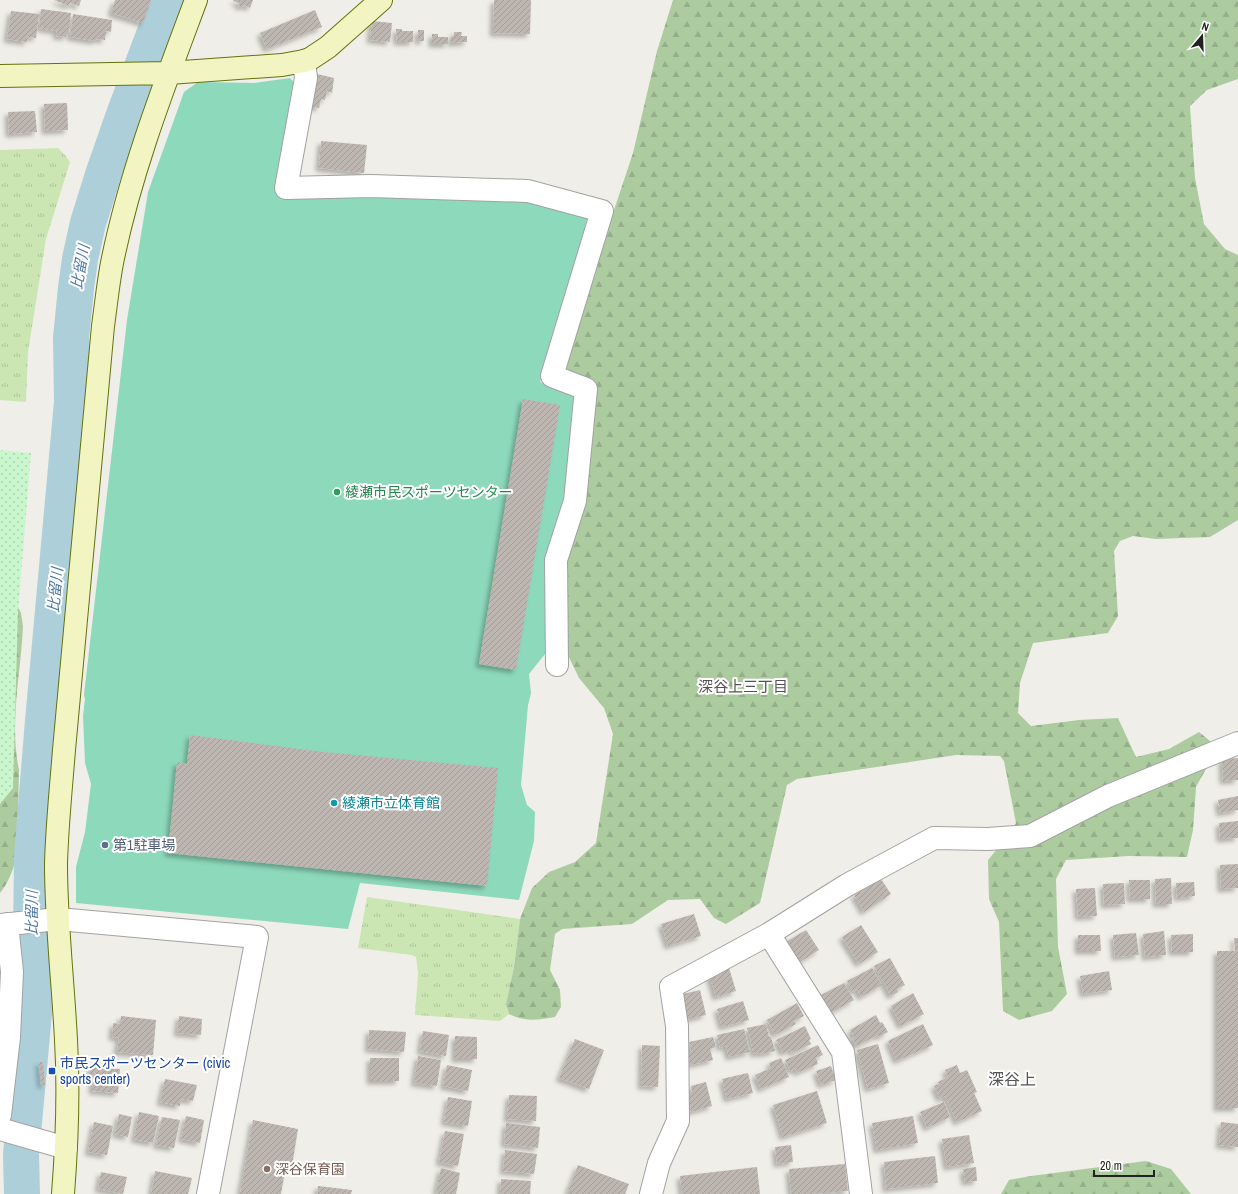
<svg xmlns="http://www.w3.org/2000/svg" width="1238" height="1194" font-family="'Archivo Narrow','Noto Sans JP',sans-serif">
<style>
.grass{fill:url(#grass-tufts)}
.forest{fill:url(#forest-firs)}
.park{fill:url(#park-dots)}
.pitch{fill:#8dd9bc}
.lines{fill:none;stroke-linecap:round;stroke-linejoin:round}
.river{stroke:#accfda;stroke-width:36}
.building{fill:url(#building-hatch);filter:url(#shadow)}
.street-casing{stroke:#a2a2a2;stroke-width:24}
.secondary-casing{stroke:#65720e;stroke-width:24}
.street{stroke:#fff;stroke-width:22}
.secondary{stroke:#f2f5c1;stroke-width:22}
.leisure-dot{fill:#2e9e5b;stroke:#fff;stroke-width:1.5}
.culture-dot{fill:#0f9aa8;stroke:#fff;stroke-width:1.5}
.service-dot{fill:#5c6f8a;stroke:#fff;stroke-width:1.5}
.transit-dot{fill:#1a4fb4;stroke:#fff;stroke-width:1.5}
.education-dot{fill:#8d6e63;stroke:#fff;stroke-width:1.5}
.labels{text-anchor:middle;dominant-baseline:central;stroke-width:4;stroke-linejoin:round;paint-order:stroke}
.leisure-label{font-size:14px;fill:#27864d;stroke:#fff;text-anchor:start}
.culture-label{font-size:14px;fill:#0d838f;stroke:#fff;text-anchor:start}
.service-label{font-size:14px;fill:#4e5e75;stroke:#fff;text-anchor:start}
.transit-label{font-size:14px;fill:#164399;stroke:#fff;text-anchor:start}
.education-label{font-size:14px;fill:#785e54;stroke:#fff;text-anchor:start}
.water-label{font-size:15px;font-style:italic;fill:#5178a2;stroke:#fff}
.neighbourhood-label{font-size:15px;fill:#545454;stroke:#fff}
.quarter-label{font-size:16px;fill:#545454;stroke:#fff}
</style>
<defs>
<pattern id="grass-tufts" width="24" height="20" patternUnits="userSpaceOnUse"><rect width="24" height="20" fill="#cbe6b3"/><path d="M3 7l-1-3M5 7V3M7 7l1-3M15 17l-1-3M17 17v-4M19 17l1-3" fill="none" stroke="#aec59a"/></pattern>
<pattern id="forest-firs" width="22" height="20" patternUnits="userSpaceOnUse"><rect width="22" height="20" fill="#accca0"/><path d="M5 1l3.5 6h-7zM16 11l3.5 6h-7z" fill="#94af8a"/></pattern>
<pattern id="park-dots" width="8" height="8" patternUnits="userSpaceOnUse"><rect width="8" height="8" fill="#caf6ce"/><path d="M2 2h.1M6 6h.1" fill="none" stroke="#add3b1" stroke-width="1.8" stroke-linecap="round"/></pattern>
<pattern id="building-hatch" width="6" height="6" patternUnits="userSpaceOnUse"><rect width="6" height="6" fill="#beb7b1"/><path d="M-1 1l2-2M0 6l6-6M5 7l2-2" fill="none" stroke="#a39d98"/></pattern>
<filter id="shadow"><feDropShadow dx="-3.5" dy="3.5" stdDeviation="2" flood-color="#0004"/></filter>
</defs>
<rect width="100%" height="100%" fill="#f0eee8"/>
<path class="grass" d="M58 148 65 155 70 162 46 239 28 352 26 402 0 400V150Z
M367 897 520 919 514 967 506 1004 509 1014 500 1021 415 1015 418 973 416 957 412 955 358 948Z"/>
<path class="forest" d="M673 0H1238V79L1207 90 1190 106 1195 178 1204 224 1225 249 1238 255V520L1210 537 1156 539 1133 536 1120 541 1114 551 1118 616 1108 633 1033 643 1020 683 1018 713 1031 726 1079 720 1118 718 1136 757 1169 749 1199 732 1210 741 1211 760 1196 787 1193 830 1187 857 1129 856 1066 860 1056 879 1058 947 1067 994 1052 1011 1019 1020 1003 1011 999 922 989 899 988 860 1006 838 1016 823 1004 761 1000 756 956 755 797 779 787 785 760 903 726 924 714 918 700 899 668 900 632 924 562 929 555 934 550 970 560 990 561 1007 555 1017C539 1020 524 1022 509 1014L506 1004 514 967 520 919 532 888 549 872 575 862 596 843 613 734 604 708 579 678 567 653 562 558 583 506 596 404 595 391 564 369 600 252 633 153 657 51Z
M0 461 14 599 21 613 23 626C21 674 9 722 19 770L17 854C14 868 9 882 0 893Z
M1146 1161 1171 1169 1191 1194H1001L1009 1180 1031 1176Z"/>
<path class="park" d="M0 450 31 453 18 612 13 788 0 804Z"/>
<path class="pitch" d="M290 78 299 87 277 194 280 198 386 191 526 199 585 213 590 225 540 382 574 393 582 405 549 649 529 674 531 693 528 705 521 785 527 805 535 812 534 841 519 900 360 883 348 929 76 903V867L85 832 91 784 85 763 83 716 85 699 84 695 127 320 148 192 184 92 198 82 254 83Z"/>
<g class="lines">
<path class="river" d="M22 1194 21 1155 35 1002 31 940 32 856 43 721 72 402 71 338 76 288 80 259 88 223 104 172 125 112 167 0"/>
</g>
<path class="building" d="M54 0H81L79 6 70 3 69 6Z
M115 0H151L143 23 111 13Z
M234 0H253L250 8 244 5 243 7 238 6 239 3 233 1Z
M494 0H531L530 34 493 33Z
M41 9 71 13 69 33H67L66 37 56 36 57 31 39 28Z
M315 10 322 27 267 49 260 33Z
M11 11 39 14 36 38 28 37 27 42 7 39Z
M73 14 112 20 111 32 106 31 105 40 96 39 95 41 70 37Z
M372 21 392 23 390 42 370 40Z
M396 29H402V31H413V42H397Z
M418 30H424V41H418Z
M454 32H462L461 36H467V42L451 43V37L454 36Z
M432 34H438V37H448V44H432Z
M317 74 334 78 332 93 327 91 325 100 321 99 319 108 310 106Z
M67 103 68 130 45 131 44 104Z
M35 111 37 132 9 134 8 112Z
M321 141 367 145 364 173 319 168Z
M523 399 560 405 516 670 479 664Z
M190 735 323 752 498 768 487 886 168 853 177 762 187 764Z
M1238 758V780L1223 781 1222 759Z
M1238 796V810L1220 813 1218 800Z
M1238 821V838L1220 839 1219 823Z
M1238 864V888L1221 889 1220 865Z
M1171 878 1172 904H1156L1155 879Z
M881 879 891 894 864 912 854 895Z
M1129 880H1150V899H1130Z
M1194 882 1195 896 1177 898 1176 883Z
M1124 883 1125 904 1104 905 1103 884Z
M1095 888 1097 916 1078 917 1076 889Z
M694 914 701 936 668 946 661 924Z
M861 925 878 952 859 964 842 937Z
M806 930 819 950 797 964 784 943Z
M1164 931 1166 955 1145 957 1143 934Z
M1136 933 1139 955 1115 957 1113 935Z
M1193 934V952H1172L1171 935Z
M1078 935H1100L1101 951H1078Z
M1234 938H1238V1108H1217V951H1235Z
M890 958 905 985 897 989 898 992 891 996 874 966Z
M729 968 736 991 716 997 709 974Z
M872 968 882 985 861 997 857 989 853 992 847 981Z
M1109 971 1112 990 1083 994 1080 976Z
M844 983 854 1000 829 1014 819 996Z
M700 990 706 1015 685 1020 679 995Z
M913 993 924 1014 901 1026 891 1006Z
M743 1001 749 1020 722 1027 717 1009Z
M797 1003 804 1016 794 1021 796 1024 775 1035 767 1020Z
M876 1015 880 1023 882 1022 888 1032 879 1037 878 1035 857 1046 852 1038 854 1037 850 1030Z
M121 1016 156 1020 153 1055 117 1052 119 1038 112 1037 113 1023 120 1024Z
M179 1016 202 1019 201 1035 177 1033Z
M766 1024 769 1037H771L775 1051 762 1054V1053L754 1054 747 1028Z
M923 1024 933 1045 897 1061 888 1041Z
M805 1026 811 1039 809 1040 811 1044 792 1053 791 1049 783 1053 776 1040Z
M744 1029 750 1052 729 1057 726 1046 720 1048 717 1035Z
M369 1030 406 1032 404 1052 368 1049Z
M423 1031 449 1035 446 1056 420 1051Z
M455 1036 477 1037V1059H455Z
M713 1037 716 1047 710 1049 713 1060 691 1065 687 1051 691 1050 689 1042Z
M575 1039 604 1050 589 1089 559 1078Z
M878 1044 889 1083 868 1089 857 1050Z
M642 1045 660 1046 658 1087 641 1086Z
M818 1045 823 1055 816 1058 818 1064 797 1073 796 1069 790 1071 785 1060Z
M418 1056 441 1060 437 1086 414 1083Z
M370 1058H399V1081H370Z
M781 1058 789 1077 761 1089 755 1075 771 1068 769 1063Z
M39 1062H43L45 1085H41Z
M447 1065 472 1070 468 1091 443 1086Z
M957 1065 960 1073 967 1070 977 1092 974 1093 982 1111 957 1122 945 1096 940 1099 934 1086 939 1084 938 1082 948 1077 945 1070Z
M831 1066 836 1080 821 1085 816 1071Z
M90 1067 120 1069 118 1093 92 1091 93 1076 90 1075Z
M748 1073 753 1093 727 1099 722 1079Z
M165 1079 197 1085 193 1101 181 1099 180 1106 160 1102Z
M706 1082 712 1106 691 1112 686 1093 692 1092 691 1086Z
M817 1091 827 1123 783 1137 773 1105Z
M509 1095 537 1096 536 1121 507 1119Z
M448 1097 472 1101 468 1126 444 1122Z
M944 1102 950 1117 927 1128 920 1112Z
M139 1112 159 1116 153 1143 134 1139Z
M119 1114 132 1117 128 1137 115 1134Z
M186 1116 204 1120 200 1143 181 1139Z
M913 1116 918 1143 877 1150 872 1123Z
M162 1117 180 1120 174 1148 156 1145Z
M253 1120 298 1129 292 1166 286 1165 281 1194H240Z
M94 1122 113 1126 107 1155 88 1152Z
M1221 1122 1238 1124V1147L1219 1145Z
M506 1123 540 1127 538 1148 504 1144Z
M445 1131 464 1134 458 1166 439 1162Z
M969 1135 974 1163 947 1167 942 1139Z
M791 1145 793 1162 777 1164 775 1147Z
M505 1150 537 1154 534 1174 503 1171Z
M935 1156 938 1183 886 1189 884 1162Z
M845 1164 848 1191 813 1194H791L789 1169Z
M578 1165 629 1184 625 1194H567Z
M757 1167 760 1194H682L680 1176Z
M976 1167 977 1181 965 1182 963 1169Z
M441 1168 460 1173 456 1194H444L436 1192Z
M155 1171 192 1178 188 1194H151Z
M101 1172 127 1177 123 1194 98 1189Z
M501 1179 531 1181 530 1194H500Z
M318 1186 352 1190 351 1194H317Z"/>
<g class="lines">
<g class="street-casing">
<path id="street" d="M304 61 306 78 286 188 371 186 528 191 602 211 552 376 586 389 575 501 556 560 557 665
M0 925 58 919 257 937 208 1194
M769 934 843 1052 861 1194
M0 1115 9 1037 12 972 7 924
M0 1129 66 1148
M651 1194 659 1163 678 1121 677 1026 671 987 769 934 847 885 934 838 988 839 1030 836 1108 796 1238 743"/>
</g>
<g class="secondary-casing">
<path id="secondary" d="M0 76 169 73 282 65 304 61 310 59 328 47 381 0
M63 1194C67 1143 69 1091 66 1040 63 981 56 923 56 864 57 826 61 788 64 750L103 326C106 305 108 284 112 263 130 173 164 86 196 0"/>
</g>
<use href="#street" class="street"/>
<use href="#secondary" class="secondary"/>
</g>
<circle class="leisure-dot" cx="337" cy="492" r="4"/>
<circle class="culture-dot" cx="334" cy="803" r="4"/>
<circle class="service-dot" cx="105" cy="845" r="4"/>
<rect class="transit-dot" x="48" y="1067" width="8" height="8" rx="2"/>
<circle class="education-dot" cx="267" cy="1169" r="4"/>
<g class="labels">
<g class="leisure-label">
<text x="345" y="492">綾瀬市民スポーツセンター</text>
</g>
<g class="culture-label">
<text x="342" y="803">綾瀬市立体育館</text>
</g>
<g class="service-label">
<text x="113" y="845">第1駐車場</text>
</g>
<g class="transit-label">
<text x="60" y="1063">市民スポーツセンター (civic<tspan x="60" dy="16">sports center)</tspan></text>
</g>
<g class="education-label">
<text x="275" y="1169">深谷保育園</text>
</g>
<g class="water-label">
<text transform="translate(80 267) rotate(-80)">比留川</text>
<text transform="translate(55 590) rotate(-85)">比留川</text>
<text transform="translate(31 913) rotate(-90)">比留川</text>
</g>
<g class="neighbourhood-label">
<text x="743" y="686">深谷上三丁目</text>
</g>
<g class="quarter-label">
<text x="1012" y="1079">深谷上</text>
</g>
</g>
<g transform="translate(1202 36) rotate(19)" stroke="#ffffff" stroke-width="3" paint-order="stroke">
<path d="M0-3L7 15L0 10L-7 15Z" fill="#212121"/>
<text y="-6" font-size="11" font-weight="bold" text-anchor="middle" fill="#212121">N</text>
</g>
<path d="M1094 1170v6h60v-6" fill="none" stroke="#212121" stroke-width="2"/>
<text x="1100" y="1170" font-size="12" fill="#212121" stroke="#ffffff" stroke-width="3" paint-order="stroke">20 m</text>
</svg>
